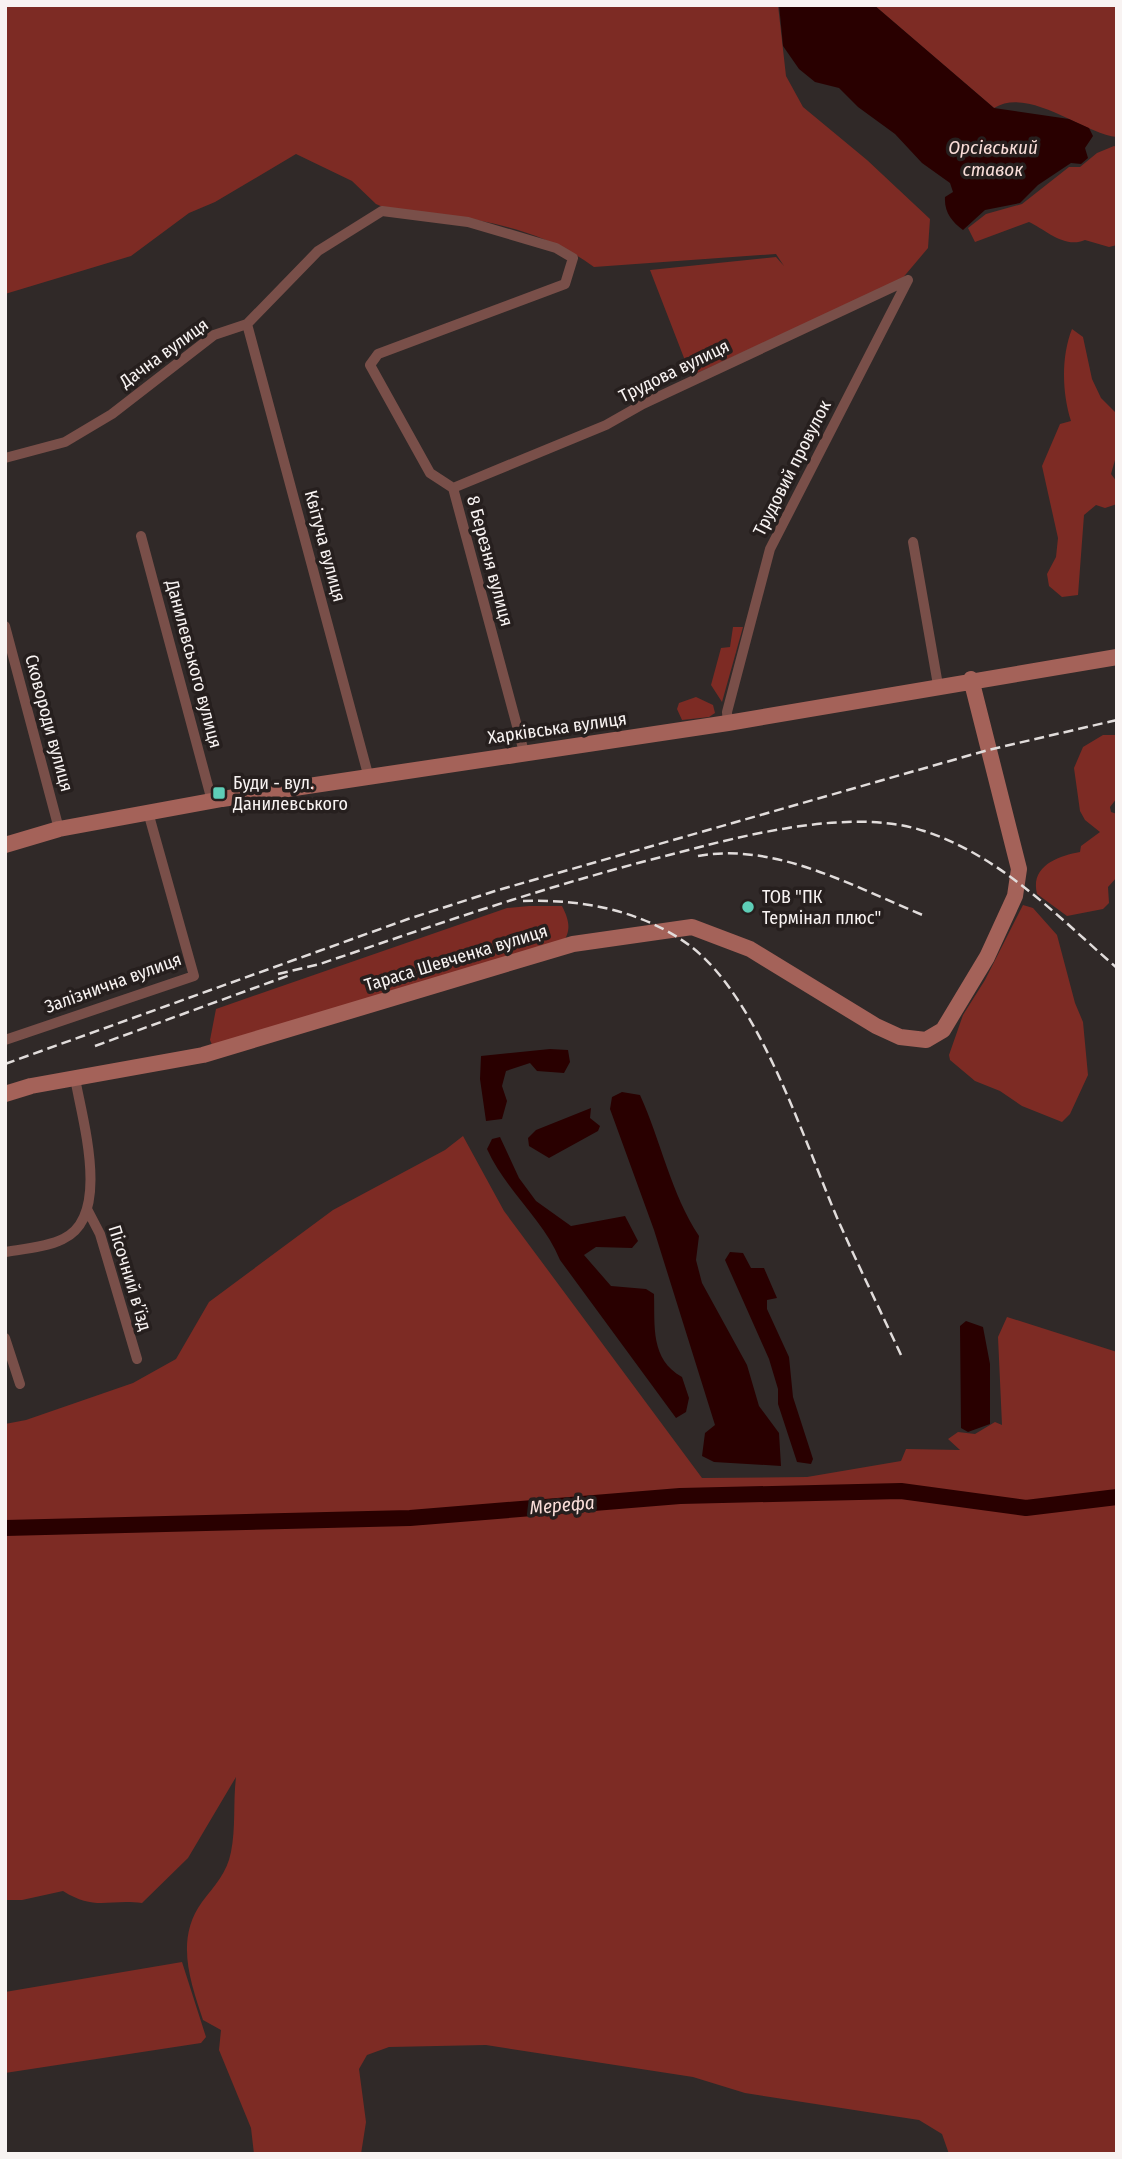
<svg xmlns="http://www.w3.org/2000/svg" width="1122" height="2159" font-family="'Fira Sans Condensed',sans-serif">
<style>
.green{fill:#7d2b24}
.water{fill:#290000}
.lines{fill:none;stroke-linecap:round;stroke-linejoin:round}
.river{stroke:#290000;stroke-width:16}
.street{stroke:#794f49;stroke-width:10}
.secondary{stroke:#a46259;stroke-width:16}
.rail{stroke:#e1dcdb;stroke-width:2.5;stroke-dasharray:10 5;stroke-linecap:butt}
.poi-dot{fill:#5eceb7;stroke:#261f1e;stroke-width:2.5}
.labels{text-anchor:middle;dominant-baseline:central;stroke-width:7;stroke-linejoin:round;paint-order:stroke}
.street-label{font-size:18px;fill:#f8f3f2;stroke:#261f1e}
.poi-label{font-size:18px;fill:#f8f3f2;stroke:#261f1e;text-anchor:start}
.water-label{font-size:19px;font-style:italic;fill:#f9ddd8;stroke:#261f1e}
</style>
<rect width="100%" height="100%" fill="#302928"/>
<path class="green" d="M5 5H778L786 76 803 107 867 160 930 219 928 248 901 280 691 376 650 270 776 257 784 266 776 254 594 267C535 223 456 215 385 208L376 204 352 181 296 154 215 202 189 213 131 256 5 294Z
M874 5H1117V137C1082 133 1029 86 994 108Z
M1114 146 1117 147V245L1109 247 1085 240C1065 249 1046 230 1029 222L975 242 968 228 986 214 1022 204 1069 167H1080L1097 153Z
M1072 329 1083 337 1092 379 1101 398 1117 414V453L1111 474 1117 482V504L1105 508 1096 505 1084 515 1078 595 1062 597 1049 586 1047 574 1056 557 1058 538 1042 466 1060 424 1071 421C1062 393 1061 357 1072 329Z
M733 627H743L722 702 711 685 721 648 730 647Z
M696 697 713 705 715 713 709 717 682 720 677 709 679 703Z
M1103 735H1117V798L1110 807 1111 812 1117 814V877L1108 887 1109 903 1103 909 1067 916 1037 894C1030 866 1058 856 1080 852L1081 846 1100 832 1085 820 1080 811 1074 768 1083 747Z
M1023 905 1033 908 1057 935 1075 1003 1083 1022 1088 1075 1070 1114 1062 1122 1022 1106 1000 1091 975 1081 950 1060 949 1055 963 1015 985 980Z
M529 906H562C569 920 572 930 562 944L212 1045 210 1040 216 1009 507 908Z
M463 1136 504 1211 702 1478 807 1477 901 1461 906 1449 960 1450 948 1439 958 1432 975 1434 995 1422 1002 1425 998 1337 1007 1317 1117 1352V2154H949L942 2134 919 2120 745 2093 693 2077 486 2045 389 2047 367 2055 359 2069 366 2122 361 2154H254L251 2128 219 2050 221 2030 203 2020C190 1981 175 1939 202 1902 215 1885 227 1873 231 1852 236 1828 233 1801 236 1777L188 1858 142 1903C107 1899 95 1911 63 1891L22 1900H5V1424L26 1420 133 1383 176 1359 209 1302 333 1210 445 1150Z
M182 1962 206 2037 201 2043 5 2073V1992Z"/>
<path class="water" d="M779 5H874L994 108 1069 119 1089 128 1093 136 1085 148 1088 158 1081 164 1071 163 1038 185 1020 203 985 210 963 230C952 222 944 212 945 197L953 192 950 183 922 163 895 134 858 107 839 88 815 82 799 69 783 46Z
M550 1049 568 1050 570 1062 564 1073 537 1071 530 1063 506 1071 502 1086 507 1101 502 1119 486 1121 480 1079 481 1056Z
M622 1092 640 1095C661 1141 671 1194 699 1236L696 1260 702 1283 747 1365 759 1406 779 1433 781 1466 714 1462 702 1456 705 1433 715 1425 654 1230 610 1109 612 1097Z
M591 1108 590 1118 600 1126 598 1131 549 1158 529 1146 528 1138 536 1130Z
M500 1137 519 1178 536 1201 571 1226 625 1216 638 1241 632 1248 596 1247 584 1255 611 1286 646 1289 654 1294C655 1326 650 1359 682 1377L689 1398 686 1412 676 1418 560 1260C544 1220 506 1191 487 1149L492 1139Z
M730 1252 743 1253 751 1268H764L777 1298 767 1300V1309L789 1357 793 1397 813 1459 811 1464 797 1462 778 1404V1389L769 1359 725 1260Z
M966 1321 983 1327 990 1364V1424L968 1432 961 1428 960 1326Z"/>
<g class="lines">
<path class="river" d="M5 1528 410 1518 680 1496 901 1491 1026 1508 1117 1497"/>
<path class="street" d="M247 324 369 778
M5 458 65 442 112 414 214 335 247 324 318 251 382 211 468 222 556 248 573 258 565 284 378 354 370 365 430 473 453 488 524 752
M453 488 606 425 643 404 908 280
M141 536 212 801
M913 542 938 685
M5 626 59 829
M728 723 727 712 770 549 908 280
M5 1040 194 976 148 812
M87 1209 100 1234 137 1359
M5 1252C23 1249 47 1247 63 1239 112 1217 82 1119 75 1078
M5 1338 20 1384"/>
<path class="secondary" d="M5 845 59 829 222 799 728 723 1117 657
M5 1094 31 1086 203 1055 573 944 692 927 750 949 876 1026 900 1037 926 1040 943 1030 987 957 1015 896 1019 869 971 679"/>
<path class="rail" d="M698 856C776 842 854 887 925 916
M523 901C581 899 641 910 689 945 759 997 804 1141 838 1220 858 1265 880 1310 901 1355
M278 974 320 964C437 924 553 884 673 854 745 835 852 807 924 831 1001 856 1057 916 1117 968
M95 1046 290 975
M5 1064 408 919 495 891 988 750 1117 720"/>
</g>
<g class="poi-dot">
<rect x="212" y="786" width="14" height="14" rx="3.5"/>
<circle cx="748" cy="907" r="7"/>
</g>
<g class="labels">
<g class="street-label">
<text transform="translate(164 353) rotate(-36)">Дачна вулиця</text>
<text transform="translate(674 371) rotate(-26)">Трудова вулиця</text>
<text transform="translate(792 468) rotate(-63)">Трудовий провулок</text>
<text transform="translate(325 546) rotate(75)">Квітуча вулиця</text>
<text transform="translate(490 561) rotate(75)">8 Березня вулиця</text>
<text transform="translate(194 664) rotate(75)">Данилевського вулиця</text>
<text transform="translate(49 723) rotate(75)">Сковороди вулиця</text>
<text transform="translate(557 728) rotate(-8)">Харківська вулиця</text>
<text transform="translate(456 958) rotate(-17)">Тараса Шевченка вулиця</text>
<text transform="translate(113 983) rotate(-20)">Залізнична вулиця</text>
<text transform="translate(130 1278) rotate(73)">Пісочний в’їзд</text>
</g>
<g class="poi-label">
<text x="233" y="783">Буди - вул.<tspan x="233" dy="21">Данилевського</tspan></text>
<text x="762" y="897">ТОВ "ПК<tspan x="762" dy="21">Термінал плюс"</tspan></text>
</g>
<g class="water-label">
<text x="993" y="147">Орсівський<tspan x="993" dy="22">ставок</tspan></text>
<text transform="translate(562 1505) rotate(-5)">Мерефа</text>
</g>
</g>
<rect width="1122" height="2159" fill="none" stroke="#f8f3f2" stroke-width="14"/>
</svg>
